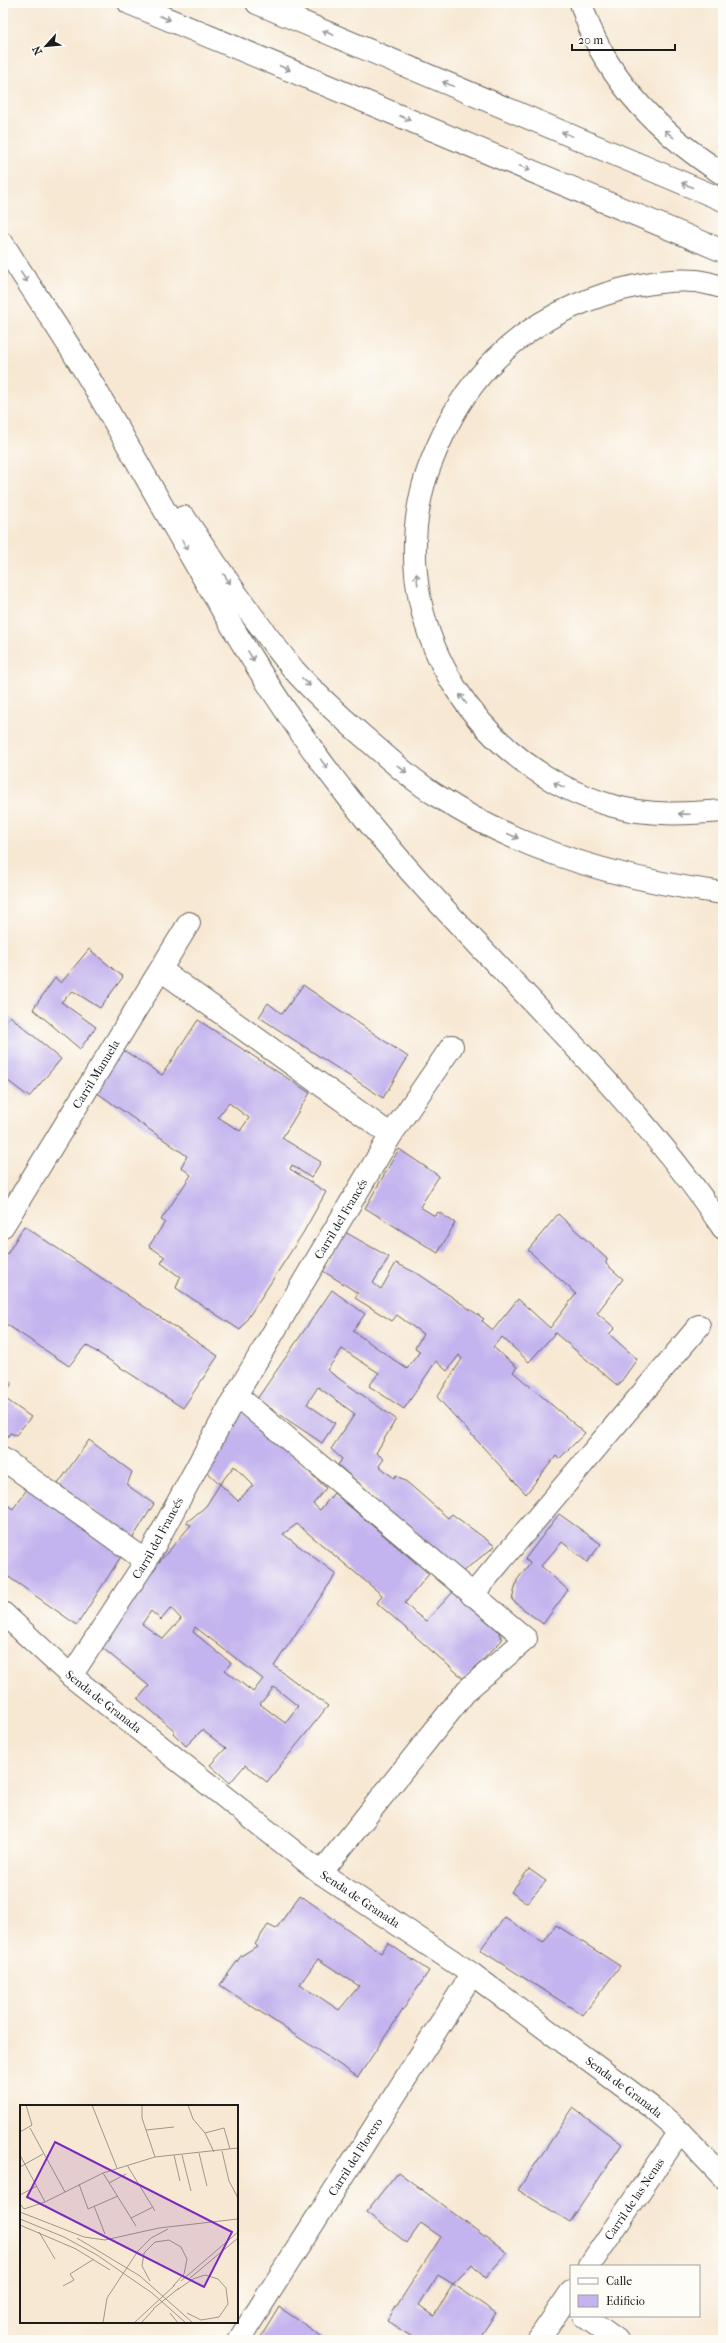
<svg xmlns="http://www.w3.org/2000/svg" width="726" height="2343" font-family="'IM FELL French Canon',serif">
<style>
.building{fill:#c3b3ee;fill-rule:evenodd}
.lines{fill:none;stroke-linecap:round;stroke-linejoin:round}
.street-casing{stroke:#69635c;stroke-width:24}
.secondary-casing{stroke:#69635c;stroke-width:24}
.highway-casing{stroke:#69635c;stroke-width:24}
.street{stroke:#fff;stroke-width:22}
.secondary{stroke:#fff;stroke-width:22}
.highway{stroke:#fff;stroke-width:22}
.oneway{stroke:#999}
.labels{text-anchor:middle;dominant-baseline:central;stroke-width:3.5;stroke-linejoin:round;paint-order:stroke}
.street-label{font-size:12px;fill:#1c1c1c;stroke:#fdfcf7}
.inset-road{fill:none;stroke:#9f968a;stroke-width:1}
.view{fill:#7b2cbf;fill-opacity:0.15;stroke:#7b2cbf;stroke-width:2}
.inset-edge{fill:none;stroke:#1c1c1c;stroke-width:2}
</style>
<rect width="100%" height="100%" fill="#fdfcf7"/>
<filter id="ink" filterUnits="userSpaceOnUse"><feTurbulence type="fractalNoise" baseFrequency=".025" numOctaves="2"/><feDisplacementMap in="SourceGraphic" scale="8" xChannelSelector="R" yChannelSelector="G"/><feConvolveMatrix kernelMatrix="1 2 1 2 8 2 1 2 1" color-interpolation-filters="sRGB"/></filter>
<filter id="wash" filterUnits="userSpaceOnUse"><feTurbulence type="fractalNoise" baseFrequency=".012" numOctaves="4" result="noise"/><feDisplacementMap in="SourceGraphic" scale="16" xChannelSelector="R" yChannelSelector="G"/><feGaussianBlur stdDeviation="0.9" result="paint"/><feColorMatrix in="noise" values="0 0 0 0 0 0 0 0 0 0 0 0 0 0 0 0 0 1.4 0 .05"/><feComposite in="paint" operator="in"/></filter>
<g filter="url(#wash)">
<rect width="100%" height="100%" fill="#f7e8d3"/>
<g id="blocks">
<path class="building" d="M89 949 123 977 100 1008 73 991 61 1002 96 1027 80 1049 33 1009 55 978 61 983Z
M303 985 408 1057 383 1098 259 1017 268 1003 282 1014Z
M10 1016 61 1059 29 1097 3 1077V1025Z
M198 1020 310 1093 282 1138 321 1162 311 1178 292 1165 290 1169 326 1192 303 1233 240 1330 176 1288 180 1277 161 1263 165 1257 149 1246 165 1222 161 1220 191 1175 181 1167 187 1156 93 1090 120 1048 162 1075ZM229 1103 249 1118 240 1131 218 1117Z
M399 1149 439 1176 420 1207 435 1216 438 1212 455 1223 438 1253 365 1208Z
M558 1214 607 1259 606 1264 623 1279 597 1313 615 1328 609 1334 637 1359 618 1386 555 1333 529 1362 502 1337 493 1347 517 1367 513 1372 585 1433 559 1459 556 1456 526 1494 437 1397 462 1359 459 1355 447 1371 436 1361 404 1409 369 1386 379 1373 342 1349 327 1370 396 1419 376 1453 384 1459 379 1466 394 1478 396 1475 408 1483 448 1518 452 1514 495 1546 462 1572 374 1504 378 1500 338 1465 342 1459 331 1449 355 1414 318 1387 307 1404 335 1423 322 1443 257 1399 332 1290 365 1314 353 1331 407 1369 420 1351 415 1348 423 1334 397 1315 392 1321 355 1298 358 1293 323 1271 345 1232 389 1257 373 1283 381 1289 396 1263 420 1275 484 1319 482 1321 493 1330 518 1299 550 1328 576 1294 528 1250Z
M24 1226 218 1356 183 1408 86 1345 69 1366 3 1322V1261Z
M3 1376 12 1383 3 1397 31 1417 16 1435 10 1433 3 1445Z
M240 1411 265 1430 326 1488 313 1504 320 1510 334 1493 429 1574 405 1603 415 1613 426 1621 453 1592 497 1628 502 1640 464 1679 377 1603 382 1595 297 1524 283 1534 336 1574 274 1666 328 1706 267 1782 245 1765 230 1783 210 1765 226 1748 202 1730 186 1746 173 1733 175 1731 138 1699 149 1686 100 1646 126 1612 125 1598 141 1583 191 1525 186 1523 206 1506 220 1484 238 1501 253 1485 234 1466 220 1484 204 1469ZM171 1608 181 1619 163 1639 142 1624 151 1611 161 1620ZM195 1627 263 1679 253 1692 225 1670 231 1663 193 1632ZM274 1687 298 1706 285 1723 260 1704Z
M89 1440 132 1472 127 1485 154 1504 132 1539 58 1484Z
M30 1485 124 1552 77 1625 3 1573V1502L13 1509Z
M559 1514 601 1544 587 1562 562 1542 541 1566 568 1590 543 1624 512 1600 517 1580 530 1563 525 1559Z
M529 1869 546 1881 527 1903 511 1892Z
M300 1895 381 1953 388 1943 429 1971 358 2077 220 1985 241 1956 257 1946 255 1944 268 1925 276 1929ZM318 1959 359 1986 339 2010 300 1984Z
M505 1917 543 1943 556 1925 620 1966 583 2015 480 1950Z
M573 2108 622 2144 570 2222 518 2190Z
M398 2172 507 2253 485 2278 472 2265 453 2284 496 2313 478 2340H417L387 2321 441 2237 421 2223 407 2243 366 2212ZM438 2275 453 2284 434 2316 419 2305Z
M279 2307 327 2340H259Z"/>
</g>
</g>
<g filter="url(#ink)">
<use href="#blocks" fill-opacity="0" stroke="#69635c" stroke-width="1"/>
<g class="lines">
<g class="street-casing">
<g id="street">
<path d="M161 970 391 1135"/>
<path id="s1" d="M3 1226 189 923"/>
<path d="M236 1395 526 1639 467 1690 321 1873"/>
<path d="M3 1459 146 1561"/>
<path d="M472 1595 699 1326"/>
<path id="s2" d="M3 1613 71 1676 321 1873 472 1974 651 2107 680 2132 723 2177"/>
<path id="s3" d="M71 1676 146 1561 236 1395 391 1135 452 1046"/>
<path id="s4" d="M589 2266 680 2132"/>
<path d="M584 2316 617 2340"/>
<path id="s5" d="M239 2340 472 1974"/>
<path d="M538 2340 571 2292"/>
</g>
</g>
<g class="secondary-casing">
<path id="secondary" d="M129 3 723 251
M257 3 723 200"/>
</g>
<g class="highway-casing">
<path id="highway" d="M581 3C603 78 658 132 723 174
M3 244C34 293 67 340 96 390 176 527 249 671 348 797 465 947 617 1069 723 1228
M723 287C714 285 705 282 696 281 656 278 611 290 574 306 516 331 469 377 443 435 433 456 424 478 420 500 392 636 482 769 613 806 648 816 687 814 723 811
M184 517C219 569 254 621 294 670 315 694 340 716 364 737 388 758 412 780 439 797 523 852 624 880 723 893"/>
</g>
<use href="#street" class="street"/>
<use href="#secondary" class="secondary"/>
<use href="#highway" class="highway"/>
</g>
<defs><path id="oneway-shaft" d="M-6 0H5M1.5-3L5.5 0L1.5 3" fill="none" stroke-width="1.6" stroke-linecap="round" stroke-linejoin="round"/></defs>
<g class="oneway">
<use href="#oneway-shaft" transform="translate(165 18) rotate(23)"/>
<use href="#oneway-shaft" transform="translate(328 33) rotate(-157)"/>
<use href="#oneway-shaft" transform="translate(285 68) rotate(23)"/>
<use href="#oneway-shaft" transform="translate(448 84) rotate(-157)"/>
<use href="#oneway-shaft" transform="translate(405 118) rotate(23)"/>
<use href="#oneway-shaft" transform="translate(567 134) rotate(-157)"/>
<use href="#oneway-shaft" transform="translate(669 134) rotate(-142)"/>
<use href="#oneway-shaft" transform="translate(525 168) rotate(23)"/>
<use href="#oneway-shaft" transform="translate(687 185) rotate(-157)"/>
<use href="#oneway-shaft" transform="translate(24 277) rotate(57)"/>
<use href="#oneway-shaft" transform="translate(185 545) rotate(60)"/>
<use href="#oneway-shaft" transform="translate(227 579) rotate(56)"/>
<use href="#oneway-shaft" transform="translate(417 579) rotate(-98)"/>
<use href="#oneway-shaft" transform="translate(251 656) rotate(58)"/>
<use href="#oneway-shaft" transform="translate(306 682) rotate(45)"/>
<use href="#oneway-shaft" transform="translate(463 699) rotate(-125)"/>
<use href="#oneway-shaft" transform="translate(324 764) rotate(54)"/>
<use href="#oneway-shaft" transform="translate(402 769) rotate(38)"/>
<use href="#oneway-shaft" transform="translate(559 785) rotate(-155)"/>
<use href="#oneway-shaft" transform="translate(684 814) rotate(-178)"/>
<use href="#oneway-shaft" transform="translate(513 836) rotate(24)"/>
</g>
</g>
<g class="labels">
<g class="street-label">
<text stroke="none"><textPath href="#s1" startOffset="178">Carril Manuela</textPath></text>
<text stroke="none"><textPath href="#s3" startOffset="531">Carril del Francés</textPath></text>
<text stroke="none"><textPath href="#s3" startOffset="163">Carril del Francés</textPath></text>
<text stroke="none"><textPath href="#s2" startOffset="134">Senda de Granada</textPath></text>
<text stroke="none"><textPath href="#s2" startOffset="458">Senda de Granada</textPath></text>
<text stroke="none"><textPath href="#s2" startOffset="782">Senda de Granada</textPath></text>
<text stroke="none"><textPath href="#s5" startOffset="217">Carril del Florero</textPath></text>
<text stroke="none"><textPath href="#s4" startOffset="81">Carril de las Nenas</textPath></text>
</g>
</g>
<g transform="translate(20 2105)">
<rect width="218" height="218" fill="#f7e8d3"/>
<path class="inset-road" d="M72 0 97 63M122 0V13L135 52M168 0 173 14 185 28 194 47M10 23 45 87M126 25 154 22M0 27 12 20 6 0M185 28 204 23 210 44M202 46 209 76 218 93M179 48 187 81M0 50 25 97M154 50 160 76M162 50 171 86M107 60 135 106M0 62 23 49M83 68 116 121M89 78 106 69M59 79 68 104 98 91M0 90 17 81M1 100 4 104 25 97 83 68 135 52 218 43M74 101 85 129M0 107 64 132 85 135 139 123 218 114M111 113 133 102M0 114 44 132 77 150 132 188 166 218M0 120 56 144 90 165M19 127 35 154M57 133 120 171 173 218M170 173 218 133M130 176 122 161 124 148 135 137 149 135 161 142 167 154 164 169 153 181M161 176 218 127M43 181 54 175 50 169 74 154M157 185 173 174 185 170 198 174 206 183 208 199 199 212 181 215 167 208M133 204 159 183M150 208 158 218M83 218 87 193 118 146 131 133 148 124M114 218 155 180M121 218 134 204"/>
<path class="view" d="M35 37 212 127 184 182 7 92Z"/>
<rect width="218" height="218" class="inset-edge"/>
</g>
<rect width="726" height="2343" fill="none" stroke="#fdfcf7" stroke-width="16"/>
<rect x="570" y="2265" width="130" height="52" fill="#fdfcf7" stroke="#a3a29f"/>
<rect x="578" y="2278" width="20" height="6" fill="#ffffff" stroke="#a3a29f"/>
<text x="606" y="2285" font-size="12" fill="#1c1c1c">Calle</text>
<rect x="578" y="2295" width="20" height="12" fill="#c3b3ee" stroke="#a3a29f"/>
<text x="606" y="2305" font-size="12" fill="#1c1c1c">Edificio</text>
<g transform="translate(46 46) rotate(243)" stroke="#fdfcf7" stroke-width="3" paint-order="stroke">
<path d="M0-3L7 15L0 10L-7 15Z" fill="#1c1c1c"/>
<text y="-6" font-size="11" font-weight="bold" text-anchor="middle" fill="#1c1c1c">N</text>
</g>
<path d="M572 44v6h103v-6" fill="none" stroke="#1c1c1c" stroke-width="2"/>
<text x="578" y="44" font-size="12" fill="#1c1c1c" stroke="#fdfcf7" stroke-width="3" paint-order="stroke">20 m</text>
</svg>
